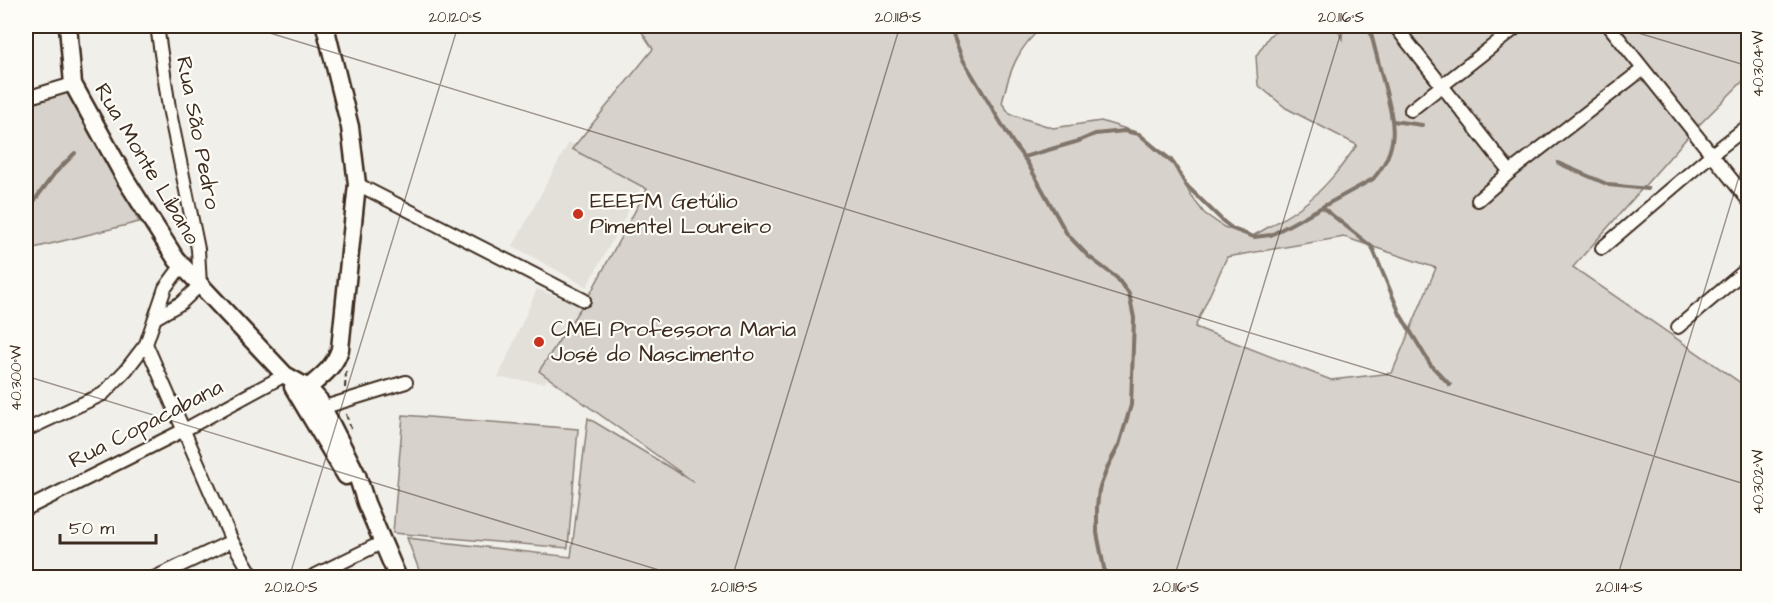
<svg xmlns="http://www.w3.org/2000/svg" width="1774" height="603" font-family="'Architects Daughter',sans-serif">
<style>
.built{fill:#e3e0da}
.green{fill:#d7d2cc;stroke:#897e75;stroke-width:1.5;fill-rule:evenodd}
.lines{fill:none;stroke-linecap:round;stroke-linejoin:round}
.stream{stroke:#80746b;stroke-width:4}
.minor-casing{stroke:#3b2a1e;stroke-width:16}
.major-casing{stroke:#3b2a1e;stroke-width:21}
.path{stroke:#3b2a1e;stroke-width:2;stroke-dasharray:6 4.5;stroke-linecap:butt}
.minor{stroke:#fdfcf7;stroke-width:12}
.major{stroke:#fdfcf7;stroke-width:16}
.ticks{fill:none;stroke:#3b2a1e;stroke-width:1.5;stroke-opacity:0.45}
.poi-dot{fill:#c8321e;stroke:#fdfcf7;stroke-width:2}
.labels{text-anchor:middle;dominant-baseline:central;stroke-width:4.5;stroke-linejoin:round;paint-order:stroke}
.street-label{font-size:22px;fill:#3b2a1e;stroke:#fdfcf7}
.poi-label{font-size:22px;fill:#3b2a1e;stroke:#fdfcf7;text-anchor:start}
.neatline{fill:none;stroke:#3b2a1e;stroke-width:2}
.ticks-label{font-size:15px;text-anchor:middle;fill:#3b2a1e}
</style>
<rect width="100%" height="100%" fill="#f1efea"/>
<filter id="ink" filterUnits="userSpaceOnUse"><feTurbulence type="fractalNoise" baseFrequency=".0167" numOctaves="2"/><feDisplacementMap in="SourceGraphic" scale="12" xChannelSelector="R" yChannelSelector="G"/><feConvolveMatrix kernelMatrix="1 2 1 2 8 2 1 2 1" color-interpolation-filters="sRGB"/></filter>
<g filter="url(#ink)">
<path class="built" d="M569 142 644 182 587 287 513 246Z
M537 289 580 305 545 383 498 378Z"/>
<path class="green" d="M638 26H1044C1018 46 1009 72 1002 103L1010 114 1053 128 1101 121 1136 132 1172 159 1190 194 1204 213 1224 227 1251 237C1270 226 1290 216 1307 202 1327 186 1342 166 1357 145L1286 108 1258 85 1256 56 1270 35 1285 26H1336L1342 39 1343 26H1747L1748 76 1692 132 1573 267 1748 388V577L422 578 407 538 571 557 588 418 694 482 539 371 591 292 647 189 572 149 653 49ZM1344 237 1436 268 1392 373 1331 380 1195 327 1227 257Z
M73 89 139 222 26 250V103Z
M403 415 578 429 568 548 393 533Z"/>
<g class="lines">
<path class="stream" d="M952 26 953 35 962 58 1013 143 1027 162 1067 234 1088 256 1117 278 1129 294 1134 318 1131 405 1119 445 1108 466 1099 490 1097 507V533L1106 578
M1393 121 1422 125
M1024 157 1079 141 1095 134 1124 131 1139 134 1174 164 1186 185 1224 222 1233 229 1254 237 1271 235 1373 179C1401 147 1394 122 1384 84 1379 64 1374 45 1369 26
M1558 163 1609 185 1648 189
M1322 207 1372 247 1400 314 1430 364 1450 385
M26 212 54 174 75 153"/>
<g class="minor-casing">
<path id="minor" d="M1395 26 1510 172
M1609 26 1748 200
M26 98 73 84
M1411 110 1518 26
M357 184 584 300
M1478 200 1510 172 1643 69
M1602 248 1712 154 1748 126
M155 318 181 303 200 285 198 249 169 108 157 26
M1678 327 1748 268
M146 344 232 541 254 578
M315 410 406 382
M26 430 103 394 126 370 146 344 165 288 182 265
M26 509 184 430 285 375
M154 578 232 541
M310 578 383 542"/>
</g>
<g class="major-casing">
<path id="major" d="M68 26 73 84 126 180 176 259 285 375 308 388 319 400 357 475 366 503 398 578
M293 387 346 476
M301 394C316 380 334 370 340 349L357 184 350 127 325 26"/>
</g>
<path class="path" d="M345 388 346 372
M346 414 351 429"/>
<use href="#minor" class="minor"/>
<use href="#major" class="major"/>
</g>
</g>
<path class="ticks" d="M247 26 1748 485M1615 26 1748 66M26 376 685 578M289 578 458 26M732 578 900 26M1174 578 1343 26M1617 578 1748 147"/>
<g class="poi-dot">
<circle cx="578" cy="214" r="6"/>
<circle cx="539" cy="342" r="6"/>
</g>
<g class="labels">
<g class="street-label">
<text transform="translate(198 133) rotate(79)">Rua São Pedro</text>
<text transform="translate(147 164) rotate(59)">Rua Monte Líbano</text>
<text transform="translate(146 424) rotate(-27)">Rua Copacabana</text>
</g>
<g class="poi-label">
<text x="590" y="201">EEEFM Getúlio<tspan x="590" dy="25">Pimentel Loureiro</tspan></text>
<text x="551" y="329">CMEI Professora Maria<tspan x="551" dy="25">José do Nascimento</tspan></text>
</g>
</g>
<rect width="1774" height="603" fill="none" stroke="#fdfcf7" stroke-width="66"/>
<path d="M60 534v9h96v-9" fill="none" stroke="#3b2a1e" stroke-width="3"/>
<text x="69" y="534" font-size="18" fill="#3b2a1e" stroke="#fdfcf7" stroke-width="4.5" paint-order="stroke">50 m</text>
<rect x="33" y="33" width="1708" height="537" class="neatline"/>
<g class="ticks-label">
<text x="455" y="22">20.120°S</text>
<text x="898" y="22">20.118°S</text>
<text x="1341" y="22">20.116°S</text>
<text transform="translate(1758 64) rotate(-90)" y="5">40.304°W</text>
<text transform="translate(16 378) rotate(-90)" y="5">40.300°W</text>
<text transform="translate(1758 482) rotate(-90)" y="5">40.302°W</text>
<text x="291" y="592">20.120°S</text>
<text x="734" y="592">20.118°S</text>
<text x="1176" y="592">20.116°S</text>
<text x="1619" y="592">20.114°S</text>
</g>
</svg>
